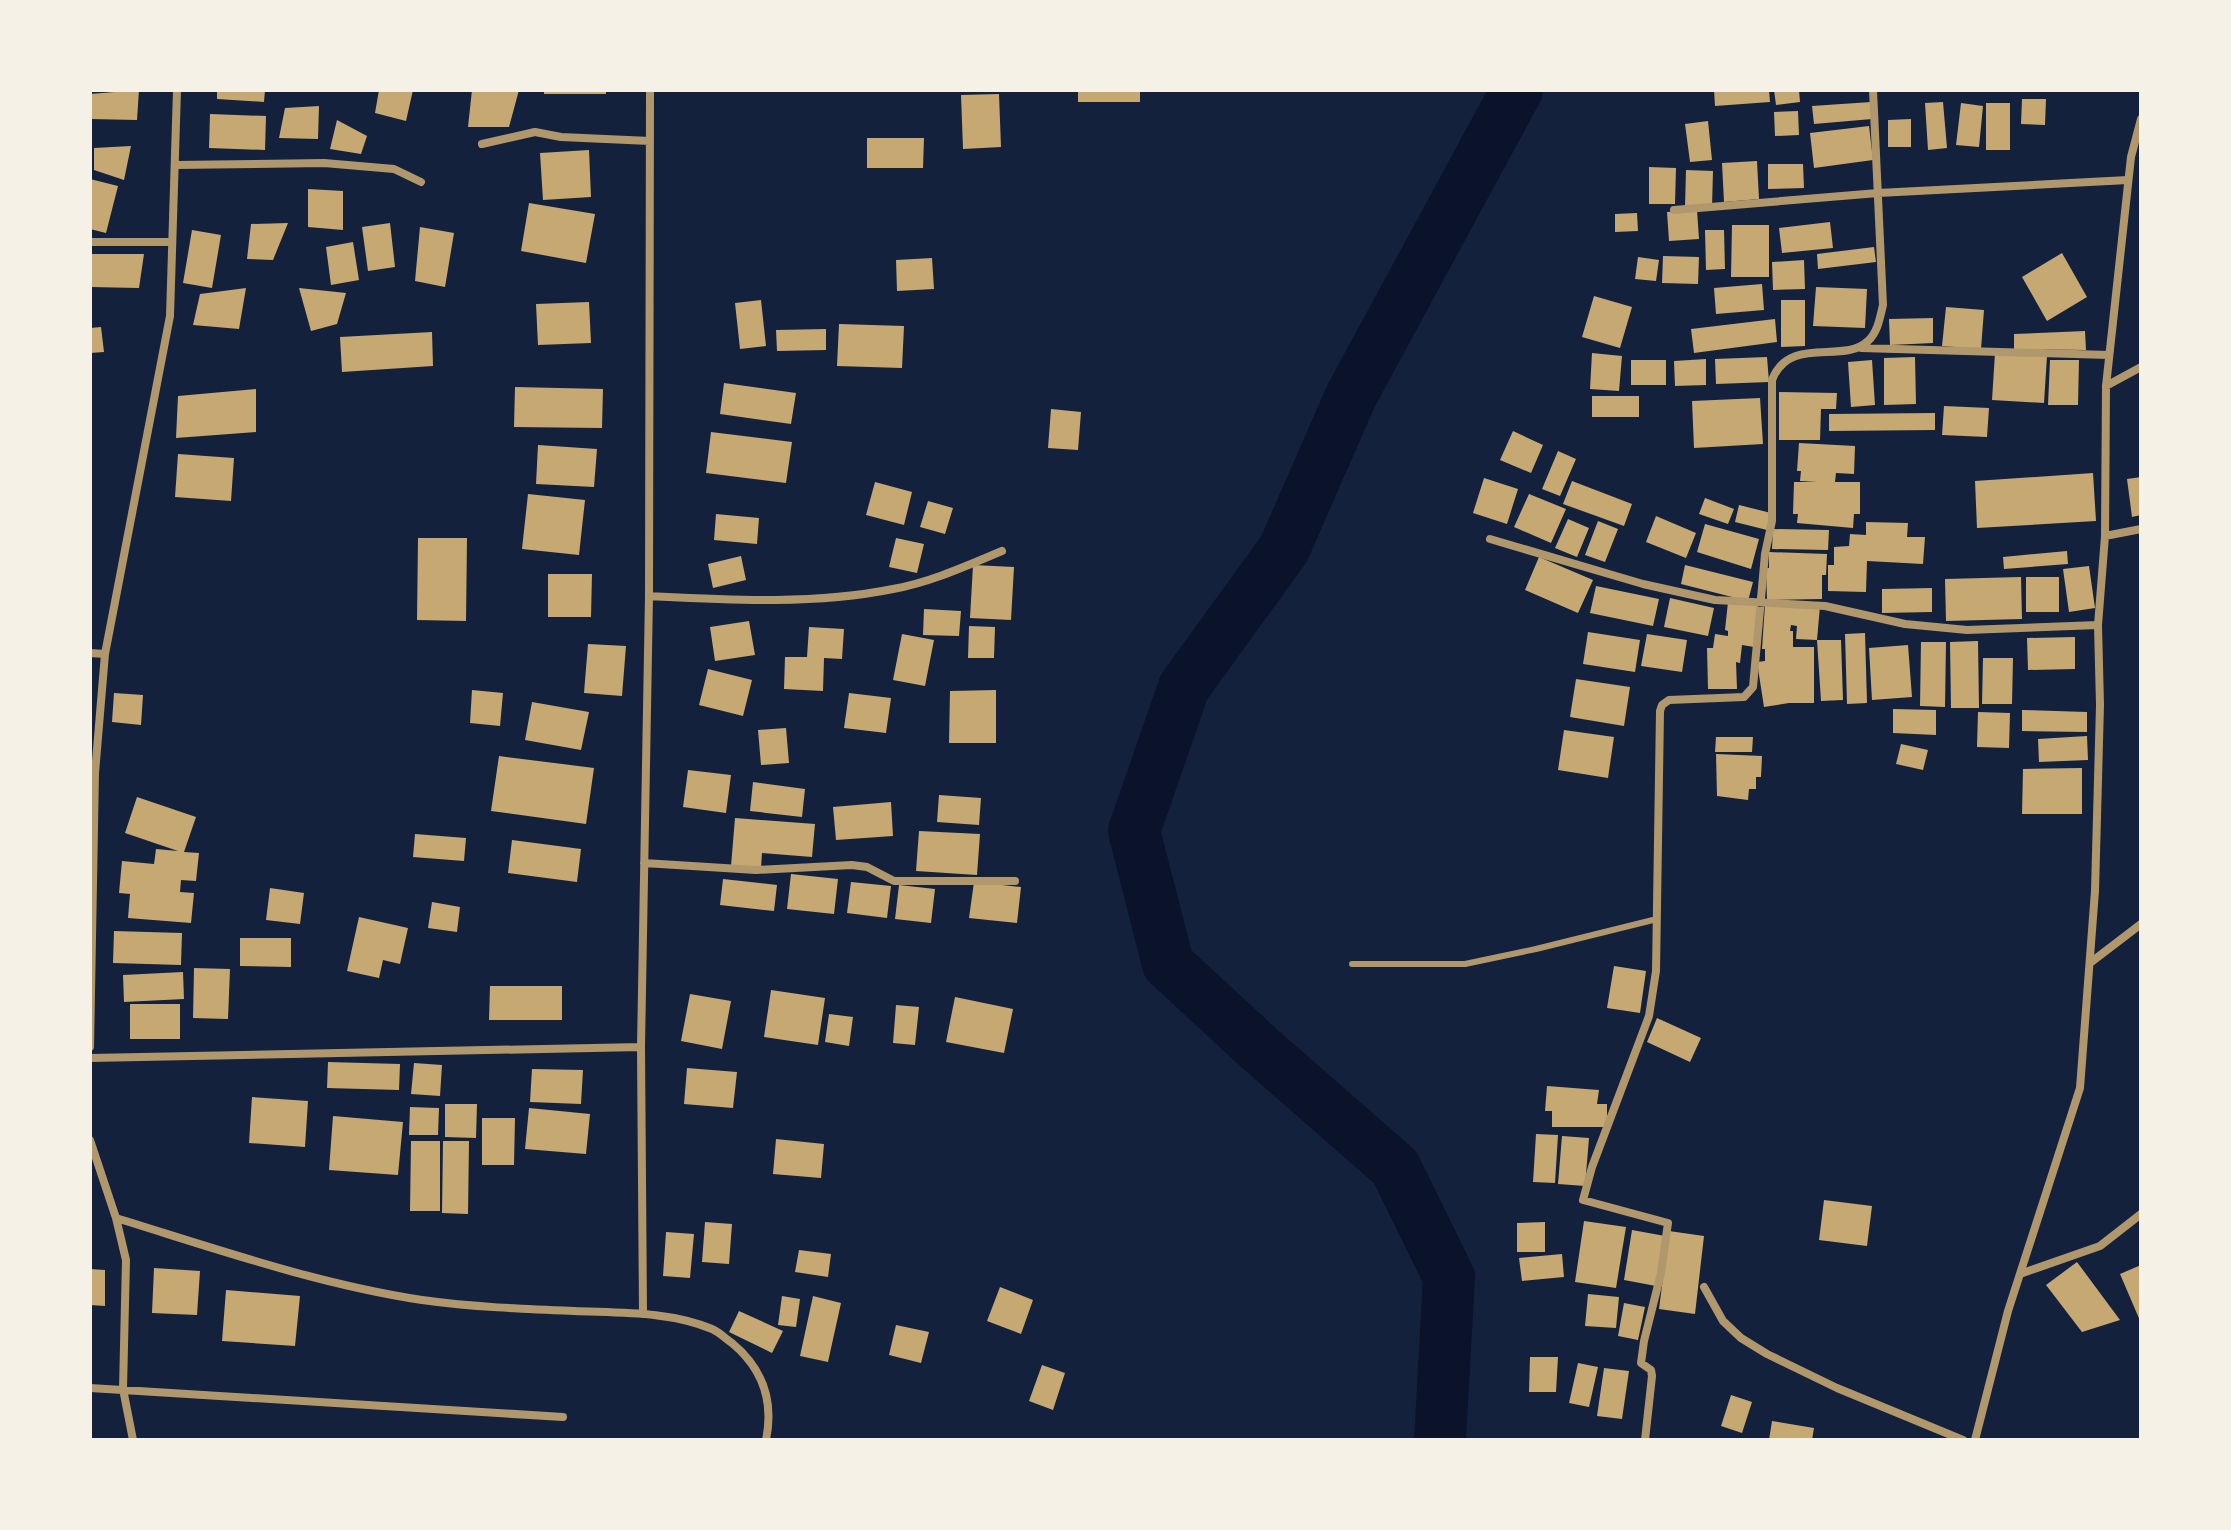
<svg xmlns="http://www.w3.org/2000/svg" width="2231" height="1530" font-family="Signika,sans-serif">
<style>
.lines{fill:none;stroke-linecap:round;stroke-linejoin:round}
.river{stroke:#0b132b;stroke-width:52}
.building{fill:#c6a872}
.service{stroke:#b1986c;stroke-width:6}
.minor{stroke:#b1986c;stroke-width:8}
</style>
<rect width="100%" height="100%" fill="#14213d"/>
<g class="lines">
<path class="river" d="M1440 1440 1449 1277 1395 1167 1260 1049 1168 964 1134 831 1184 687 1284 549 1351 396 1517 90"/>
</g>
<path class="building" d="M139 90 137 120 90 119V94Z
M217 90H265L264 102 217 99Z
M379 90H413L406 121 375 113Z
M472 90H519L509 127H468Z
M544 90H606V94H544Z
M1078 90H1140V102H1078Z
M1714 90H1769L1770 102 1715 106Z
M1774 90H1799L1800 102 1776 105Z
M999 94 1001 147 963 149 961 95Z
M2022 99H2046L2045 125 2021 124Z
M1871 102 1872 119 1814 124 1812 106Z
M1943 102 1947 148 1928 150 1925 103Z
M1961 103 1983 106 1979 147 1956 145Z
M1986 103H2010V150H1986Z
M319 106 318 139 279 138 285 108Z
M1798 111 1799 135 1775 136 1774 112Z
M210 114 266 116 265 150 209 148Z
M1911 119V147H1888V120Z
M337 120 367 136 361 154 330 149Z
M1708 121 1712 160 1690 162 1685 124Z
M1869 126 1873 160 1814 168 1810 133Z
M867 138H924L923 168H867Z
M131 146 124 180 94 170V148Z
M589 150 591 197 543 200 540 153Z
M1757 161 1759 199 1724 202 1722 163Z
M1768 164H1803L1804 188 1768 189Z
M1649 167 1676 168 1675 204H1649Z
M1686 170 1713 171 1712 207H1685Z
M90 179 118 186 106 233 90 229Z
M308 189 343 191V230L308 227Z
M529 203 595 214 586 263 521 251Z
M1697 210 1699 239 1669 241 1667 212Z
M1637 213 1638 231 1615 232V214Z
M1830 222 1833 248 1782 253 1779 228Z
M288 223 273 260 247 259 251 224Z
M390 223 395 267 368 271 362 227Z
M1732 225H1769V277H1731Z
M420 227 454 233 445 287 415 281Z
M192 230 221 235 212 288 183 283Z
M1705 230H1724L1725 269 1706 270Z
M353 242 359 280 331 285 326 247Z
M1874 247 1876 262 1818 269 1817 254Z
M2062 253 2087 297 2047 321 2022 277Z
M90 254H144L139 288 90 287Z
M1663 256 1699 257 1698 284 1662 283Z
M1638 257 1659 260 1656 281 1635 279Z
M932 258 934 289 897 291 896 260Z
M1804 260 1805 289 1773 290 1772 262Z
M1762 284 1764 310 1716 314 1714 288Z
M1816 287 1867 289 1865 328 1813 326Z
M246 288 239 329 193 325 200 294Z
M299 288 346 293 337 324 311 331Z
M1594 296 1632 307 1620 348 1582 337Z
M761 300 766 346 740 349 735 303Z
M1781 300H1805V346L1781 347Z
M589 302 591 343 538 345 536 304Z
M1946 307 1984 310 1981 349 1942 346Z
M1933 318V343L1890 345 1889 319Z
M1775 319 1777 342 1694 353 1691 329Z
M839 324 904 326 902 368 837 366Z
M101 327 104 352 90 353V328Z
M826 329V350L777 351 776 330Z
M2085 331 2086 350 2014 349V334Z
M432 332 433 366 342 372 340 337Z
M1592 353 1622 356 1619 391 1590 389Z
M1995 353 2047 356 2044 403 1992 400Z
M1767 357 1769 382 1716 384 1715 359Z
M1915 357 1916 404 1884 405V358Z
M1706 359V385L1675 386 1674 361Z
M1631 360H1666V385H1631Z
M1872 360 1875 405 1851 407 1848 362Z
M2050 360H2079L2078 405H2048Z
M724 383 796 393 791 424 720 414Z
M515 387 603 389 602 428 514 427Z
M256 389V432L176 438 178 396Z
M1779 392 1837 393 1836 409H1821L1820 440H1779Z
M1592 396H1639V417H1592Z
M1760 398 1763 444 1694 448 1692 401Z
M1944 406 1989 408 1987 437 1942 435Z
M1051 409 1081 412 1078 450 1048 448Z
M1935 413V430L1829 431V414Z
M1513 431 1543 445 1531 473 1500 460Z
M711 432 792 442 786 483 706 473Z
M1799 443 1855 446 1854 474 1836 473 1835 482H1860V514H1854L1853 528 1797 523 1798 514H1793L1794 482H1817L1800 481 1801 471H1797Z
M538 445 597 449 594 487 536 484Z
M1558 451 1576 459 1560 496 1542 489Z
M178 454 234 458 231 501 175 497Z
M2093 473 2096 521 1977 528 1975 481Z
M2141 477V515L2132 517 2127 479Z
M1484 478 1518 489 1507 524 1473 513Z
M1572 481 1632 504 1624 526 1563 504Z
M875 482 912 492 904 525 866 515Z
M528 494 585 500 579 555 522 549Z
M1529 494 1566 509 1551 543 1514 527Z
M1705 498 1734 509 1728 524 1699 514Z
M928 501 953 508 945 534 920 527Z
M1739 505 1771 513 1767 530 1735 522Z
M716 514 759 518 757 544 714 540Z
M1656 516 1696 533 1686 558 1646 542Z
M1568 519 1589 528 1577 557 1555 548Z
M1598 521 1618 529 1605 562 1585 555Z
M1866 522 1908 523 1907 537H1925L1923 564 1867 561 1866 592 1828 591V565H1834V547L1849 546 1850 534 1866 535Z
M1705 524 1759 539 1751 569 1697 552Z
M1773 529 1829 530 1828 550 1772 549Z
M418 538H467L466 621 417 620Z
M896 538 924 544 917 573 889 567Z
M2067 551 2068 564 2004 569 2003 557Z
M1769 552 1827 554 1826 575H1822V599L1767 600 1766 568H1769Z
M741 556 746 580 713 588 708 564Z
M1539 557 1593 580 1578 613 1525 590Z
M973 565 1014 567 1011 620 970 618Z
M1685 565 1753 582 1748 601 1681 584Z
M2089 566 2095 608 2069 612 2063 569Z
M548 574H592L591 617H548Z
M2021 577 2022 619 1946 621 1945 579Z
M2026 577H2059V612H2026Z
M1596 586 1659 599 1653 626 1590 613Z
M1932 588V612L1882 613V589Z
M1670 598 1714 608 1708 636 1664 627Z
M1728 602 1758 605 1754 647 1742 645 1740 663 1736 662 1737 689H1708L1707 648H1713L1715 634 1728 636V631L1725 630Z
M1765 604 1820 606 1817 640 1796 639 1797 626 1791 625 1790 631H1793V647H1814V703H1789L1764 707 1757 662 1765 661V649H1762Z
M924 609 961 611 959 636 923 635Z
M749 621 755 655 715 661 710 627Z
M969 626 995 627 994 658H968Z
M809 627 844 629 842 659 824 658 823 691 784 689 785 657H807Z
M1588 632 1640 640 1635 672 1583 664Z
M1865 633 1867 703 1847 704 1845 634Z
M902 634 934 640 925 686 893 680Z
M1647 634 1687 640 1682 672 1641 666Z
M2075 637V669L2028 670 2027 638Z
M1817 640H1841L1843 700 1821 701Z
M1978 641 1979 708H1951L1950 642Z
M1921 642H1946L1945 707 1920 706Z
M588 644 626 646 622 696 584 693Z
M1908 645 1912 697 1872 700 1869 648Z
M1983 658H2013L2012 704H1982Z
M708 669 752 680 743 716 699 705Z
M1576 679 1630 687 1624 726 1570 717Z
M472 690 503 693 500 726 470 723Z
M996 690V743H949L950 691Z
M114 693 143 695 141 725 112 722Z
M849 693 891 698 886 733 844 728Z
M532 702 589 712 581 750 525 740Z
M1893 709 1936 710V735L1893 733Z
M2022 710 2087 712V732L2022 731Z
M1978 712 2010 713 2009 748 1977 747Z
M786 728 789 763 761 765 758 730Z
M1564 730 1614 737 1608 778 1558 770Z
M2087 736 2088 760 2039 762 2038 739Z
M1716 737H1753L1752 752H1715Z
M1901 744 1928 750 1923 770 1896 764Z
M1716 754 1762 756 1761 777H1756V789H1749L1748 800 1717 796Z
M499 756 594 768 586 824 491 811Z
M2082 768V814H2022L2023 769Z
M688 770 731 775 726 813 683 807Z
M753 782 805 789 802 817 750 811Z
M939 795 981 798 979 825 937 822Z
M137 797 196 817 184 852 199 853 196 881 181 880 180 892 194 893 191 923 128 918 130 894 119 893 122 861 154 864 156 849 178 851 125 833Z
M891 802 893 836 836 840 833 807Z
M735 818 815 824 812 857 762 853 761 868 731 866Z
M919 831 980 834 977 875 916 871Z
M415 834 466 838 464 861 413 857Z
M512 840 581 849 577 882 508 873Z
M791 874 838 879 834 914 787 909Z
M723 879 777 885 774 911 720 905Z
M851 882 891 886 887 918 847 913Z
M974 882 1021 887 1017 923 969 918Z
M899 885 935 889 931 923 895 919Z
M270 888 304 893 300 924 266 920Z
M432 902 460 907 457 932 428 928Z
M359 917 408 928 400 964 383 960 379 978 347 971Z
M114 931 182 933 181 965 113 963Z
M240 938H291V967L240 966Z
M1614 966 1646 971 1640 1013 1607 1008Z
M194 968 230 969 228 1019 193 1018Z
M183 972 184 999 124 1002 123 975Z
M490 986H562V1020H489Z
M771 990 825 998 818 1045 764 1037Z
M690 994 731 1001 722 1049 681 1041Z
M955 997 1013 1009 1004 1053 946 1042Z
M130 1004H180V1039H130Z
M896 1005 919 1007 915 1045 893 1043Z
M829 1014 853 1017 849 1046 825 1042Z
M1657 1018 1701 1038 1690 1062 1647 1042Z
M328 1062 400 1064 399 1090 327 1088Z
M414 1063 442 1065 440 1096 411 1094Z
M687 1068 737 1072 733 1108 684 1104Z
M532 1069 583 1070 581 1104 530 1102Z
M1547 1086 1599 1090 1597 1104H1607V1127H1552V1111H1545Z
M252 1097 308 1101 305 1147 249 1143Z
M445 1104H477L476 1138 445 1137Z
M410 1107 439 1108 438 1135H409Z
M529 1108 590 1114 586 1154 525 1149Z
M333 1116 403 1122 398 1175 329 1170Z
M482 1118H515L514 1165H482Z
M1536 1134 1558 1135 1555 1183 1533 1182Z
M1562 1136 1589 1138 1585 1186 1558 1184Z
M776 1139 824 1144 821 1178 773 1174Z
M411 1141H440V1211H410Z
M443 1141H469L468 1214 442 1213Z
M1824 1200 1872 1206 1867 1246 1819 1240Z
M1584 1221 1626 1227 1616 1288 1575 1282Z
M705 1222 732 1224 729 1264 702 1262Z
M1545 1222V1252H1517V1223Z
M1632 1230 1665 1236 1656 1286 1624 1280Z
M1669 1231 1704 1236 1695 1314 1659 1309Z
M666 1232 694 1234 690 1278 663 1276Z
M799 1250 831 1254 828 1277 795 1272Z
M1562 1254 1564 1277 1522 1281 1519 1258Z
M2077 1262 2120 1320 2082 1332 2046 1285Z
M2141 1265V1323L2120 1274Z
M154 1268 200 1271 197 1315 152 1313Z
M90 1269 105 1270V1306L90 1305Z
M1000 1287 1033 1300 1021 1334 987 1321Z
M226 1290 300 1296 295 1346 222 1341Z
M1588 1294 1619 1297 1616 1328 1585 1326Z
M782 1296 800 1299 796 1327 778 1325Z
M813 1296 841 1303 828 1362 800 1356Z
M1624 1303 1645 1307 1638 1340 1618 1336Z
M739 1311 783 1331 772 1353 729 1332Z
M896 1325 929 1332 921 1363 889 1355Z
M1530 1357H1558L1556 1392H1529Z
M1578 1363 1598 1367 1589 1407 1569 1403Z
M1042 1365 1065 1373 1053 1410 1029 1401Z
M1604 1368 1629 1371 1622 1419 1597 1416Z
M1731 1395 1752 1402 1742 1433 1721 1426Z
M1772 1421 1814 1428 1812 1440H1769Z"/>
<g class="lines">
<path class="service" d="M1352 964H1465L1536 949 1657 919"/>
<path class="minor" d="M482 144 535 132 561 137 650 141
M175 165 324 163 394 169 421 182
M1674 210 1878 193 2128 180
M90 242H172
M1861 348 2109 355
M2106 386 2141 367
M2105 536 2141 529
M1490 539 1643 584 1715 600 1825 606 1905 624 1967 630 2098 625
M649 596C729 600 814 605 893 589 931 582 966 566 1002 551
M90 653 105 654
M644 863 756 870 852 865 867 867 894 881H1015
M2090 963 2141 924
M90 1047 95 773 105 654 170 316 177 90
M90 1058 641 1047
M90 1140 116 1218 126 1260 123 1389 133 1440
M116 1218C217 1249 317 1284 422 1300 472 1307 523 1309 574 1311 619 1313 669 1311 712 1329 719 1332 725 1338 732 1343 762 1368 774 1401 766 1440
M2020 1274 2100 1246 2141 1214
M1704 1287 1723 1321 1741 1338 1767 1354 1837 1388 1963 1440
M643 1314 641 1047 649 596 650 90
M90 1388 563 1417
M1645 1440 1652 1376 1651 1370 1641 1363 1644 1341 1661 1273 1668 1223 1583 1200 1592 1167 1649 1016 1656 971 1660 711 1662 705 1669 700 1744 697 1753 687 1765 554 1772 521V380C1790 334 1843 365 1868 341 1878 332 1880 317 1883 305L1873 90
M1975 1440 2008 1311 2080 1088 2095 891 2100 705 2098 625 2105 536 2106 386 2131 157 2141 119"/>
</g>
<rect width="2231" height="1530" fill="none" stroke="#f6f1e7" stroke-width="184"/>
</svg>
